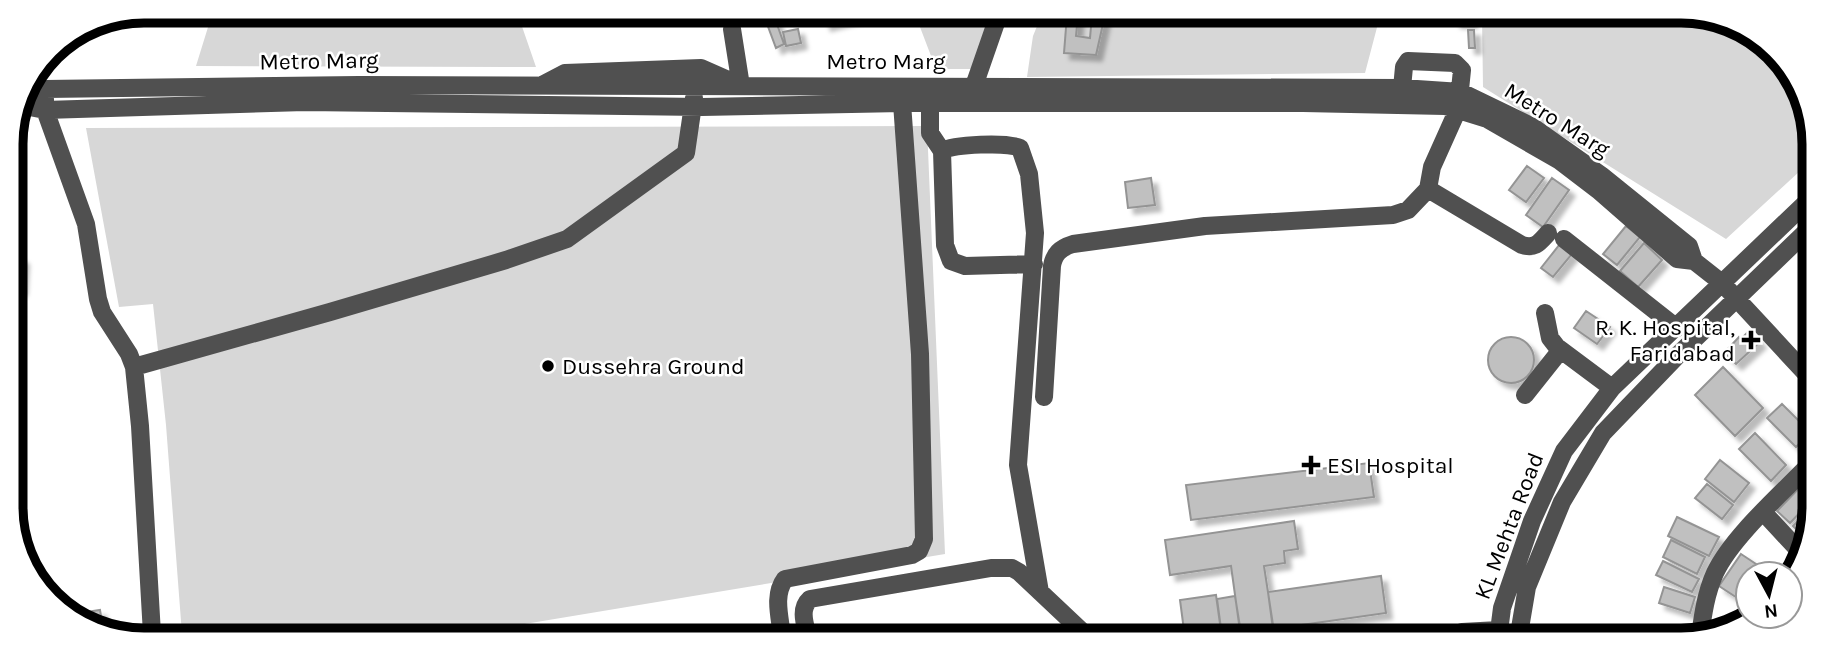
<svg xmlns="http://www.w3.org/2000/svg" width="1825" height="651" font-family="Karla,sans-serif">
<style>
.green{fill:#d7d7d7}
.building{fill:#c0c0c0;stroke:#949494;stroke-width:2;filter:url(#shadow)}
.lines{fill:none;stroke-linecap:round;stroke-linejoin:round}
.minor{stroke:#505050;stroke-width:18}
.poi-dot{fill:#000;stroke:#fff;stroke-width:2.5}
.labels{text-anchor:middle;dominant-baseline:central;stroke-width:5;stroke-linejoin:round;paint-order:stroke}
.street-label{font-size:23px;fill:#000;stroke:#fff}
.poi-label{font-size:23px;fill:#000;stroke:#fff;text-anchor:start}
.rim{fill:none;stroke:#000;stroke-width:9}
</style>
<defs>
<filter id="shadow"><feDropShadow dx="6" dy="6" stdDeviation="2" flood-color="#0004"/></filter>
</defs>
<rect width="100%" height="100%" fill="#fff"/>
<path class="green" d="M213 11 517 12 536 67 196 66Z
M915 14H1000L987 69H936Z
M1042 14 1380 16 1365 73 1027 77 1033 36Z
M1482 16 1724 17 1782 56 1813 126V159L1726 239 1483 87Z
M927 126 945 554 459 635 182 634 166 425 153 304 119 307 86 128Z"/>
<path class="building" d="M763 13H773L784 44 776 48Z
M822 13 855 14 856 17 825 25Z
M1067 15H1078L1076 36 1090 38 1092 15H1105L1096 55 1064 53Z
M1455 16H1471V22H1455Z
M798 29 801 43 786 46 783 32Z
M1468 30H1474L1475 48H1469Z
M1527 166 1544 178 1526 202 1509 190Z
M1151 178 1155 205 1128 208 1125 182Z
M1552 178 1569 190 1543 227 1526 215Z
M1626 226 1640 237 1617 265 1603 254Z
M11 239 16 242 12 252 23 259 21 289 12 295V300Z
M1644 243 1662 260 1638 287 1620 271Z
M1560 244 1572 254 1553 277 1541 268Z
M1586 311 1610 327 1597 344 1574 328Z
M1749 331 1760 342 1736 364 1724 353 1739 337 1741 339Z
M1488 360a23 23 0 1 1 46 0a23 23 0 1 1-46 0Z
M1723 367 1763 408 1735 436 1695 395Z
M1782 404 1809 431V434L1796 447 1767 418Z
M1755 433 1786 465 1771 481 1739 449Z
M1720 460 1749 483 1734 502 1705 479Z
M1369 463 1374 497 1191 520 1186 485Z
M1809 478 1808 504 1790 523 1777 511Z
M1707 484 1733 505 1722 519 1695 498Z
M1808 511V537L1806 539 1793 526Z
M1677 517 1719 537 1709 556 1668 536Z
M1294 521 1298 549 1284 551 1285 563 1264 566 1275 638H1241L1231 566 1170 575 1165 540Z
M1671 540 1705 557 1697 574 1663 557Z
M1741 554 1771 574H1748V605L1719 586Z
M1663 561 1699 579 1692 592 1656 575Z
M1381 576 1386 613 1273 629 1268 592Z
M1664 587 1695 597 1690 613 1659 603Z
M1216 595 1222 638H1185L1180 600Z
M1235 596 1241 633 1222 636 1217 599Z
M100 610 103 627 93 628 73 614Z"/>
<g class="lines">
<path class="minor" d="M732 29 741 86
M544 84 565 73 701 68 735 83
M974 96V86L999 14
M21 98 45 89 359 85 1402 88 1461 92 1533 127 1601 175 1689 246 1694 261
M45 99V110L86 224 98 299 102 312 129 354 134 367 140 426 152 634
M930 103V133L942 151 945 245 951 261 965 266 1034 264
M19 105 45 110 305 102 702 107 902 103H1303L1445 106 1487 119 1560 161 1598 190 1677 259 1694 261 1722 283 1810 378
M942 151C954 144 1007 142 1020 148L1029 174 1035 233 1018 465 1040 592
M1428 189 1522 245C1535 249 1539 243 1548 233
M1564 239 1677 328
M1545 313 1550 338 1557 347 1612 388
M134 367 330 312 506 260 567 239 686 153 694 98
M1525 395 1560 351
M1044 397 1052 266C1054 254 1060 248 1073 244L1205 226 1393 215 1408 210 1428 189 1432 167 1458 109 1462 70 1455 63 1408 61 1404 67 1402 88
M1764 513 1803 555
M782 636C780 617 773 595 785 579L912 555 919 551 924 539 920 354 902 103
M1700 636C1703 614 1706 593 1715 573 1732 537 1780 495 1809 465
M808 637C805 624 799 609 810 599L991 568H1012L1019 572 1089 638
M1458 639 1462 632 1499 630
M1498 639 1502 608 1532 521 1564 451 1612 388 1812 197
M1518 640 1527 587 1562 502 1603 433 1679 354 1812 226"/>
</g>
<g class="poi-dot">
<path d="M1747.5 329.5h7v7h7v7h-7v7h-7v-7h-7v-7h7z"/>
<circle cx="548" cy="366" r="7"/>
<path d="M1307.5 454.5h7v7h7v7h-7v7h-7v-7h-7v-7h7z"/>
</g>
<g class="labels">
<g class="street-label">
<text transform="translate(319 61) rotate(-1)">Metro Marg</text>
<text x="886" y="61">Metro Marg</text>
<text transform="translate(1557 120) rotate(32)">Metro Marg</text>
<text transform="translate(1509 526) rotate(-69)">KL Mehta Road</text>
</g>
<g class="poi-label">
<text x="1735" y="327" text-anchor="end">R. K. Hospital,<tspan x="1735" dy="26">Faridabad</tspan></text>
<text x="562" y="366">Dussehra Ground</text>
<text x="1327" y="465">ESI Hospital</text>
</g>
</g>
<path d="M0 0H1825V651H0ZM144 23H1681A121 121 0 0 1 1802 144V507A121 121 0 0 1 1681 628H144A121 121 0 0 1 23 507V144A121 121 0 0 1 144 23Z" fill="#fff" fill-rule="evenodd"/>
<path class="rim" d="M144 23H1681A121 121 0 0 1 1802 144V507A121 121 0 0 1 1681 628H144A121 121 0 0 1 23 507V144A121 121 0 0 1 144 23Z"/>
<g transform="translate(1769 595) rotate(173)"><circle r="33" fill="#ffffff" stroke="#999999" stroke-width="2"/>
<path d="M0-5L12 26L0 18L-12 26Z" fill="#000000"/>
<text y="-10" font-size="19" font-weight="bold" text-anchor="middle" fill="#000000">N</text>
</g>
</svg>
